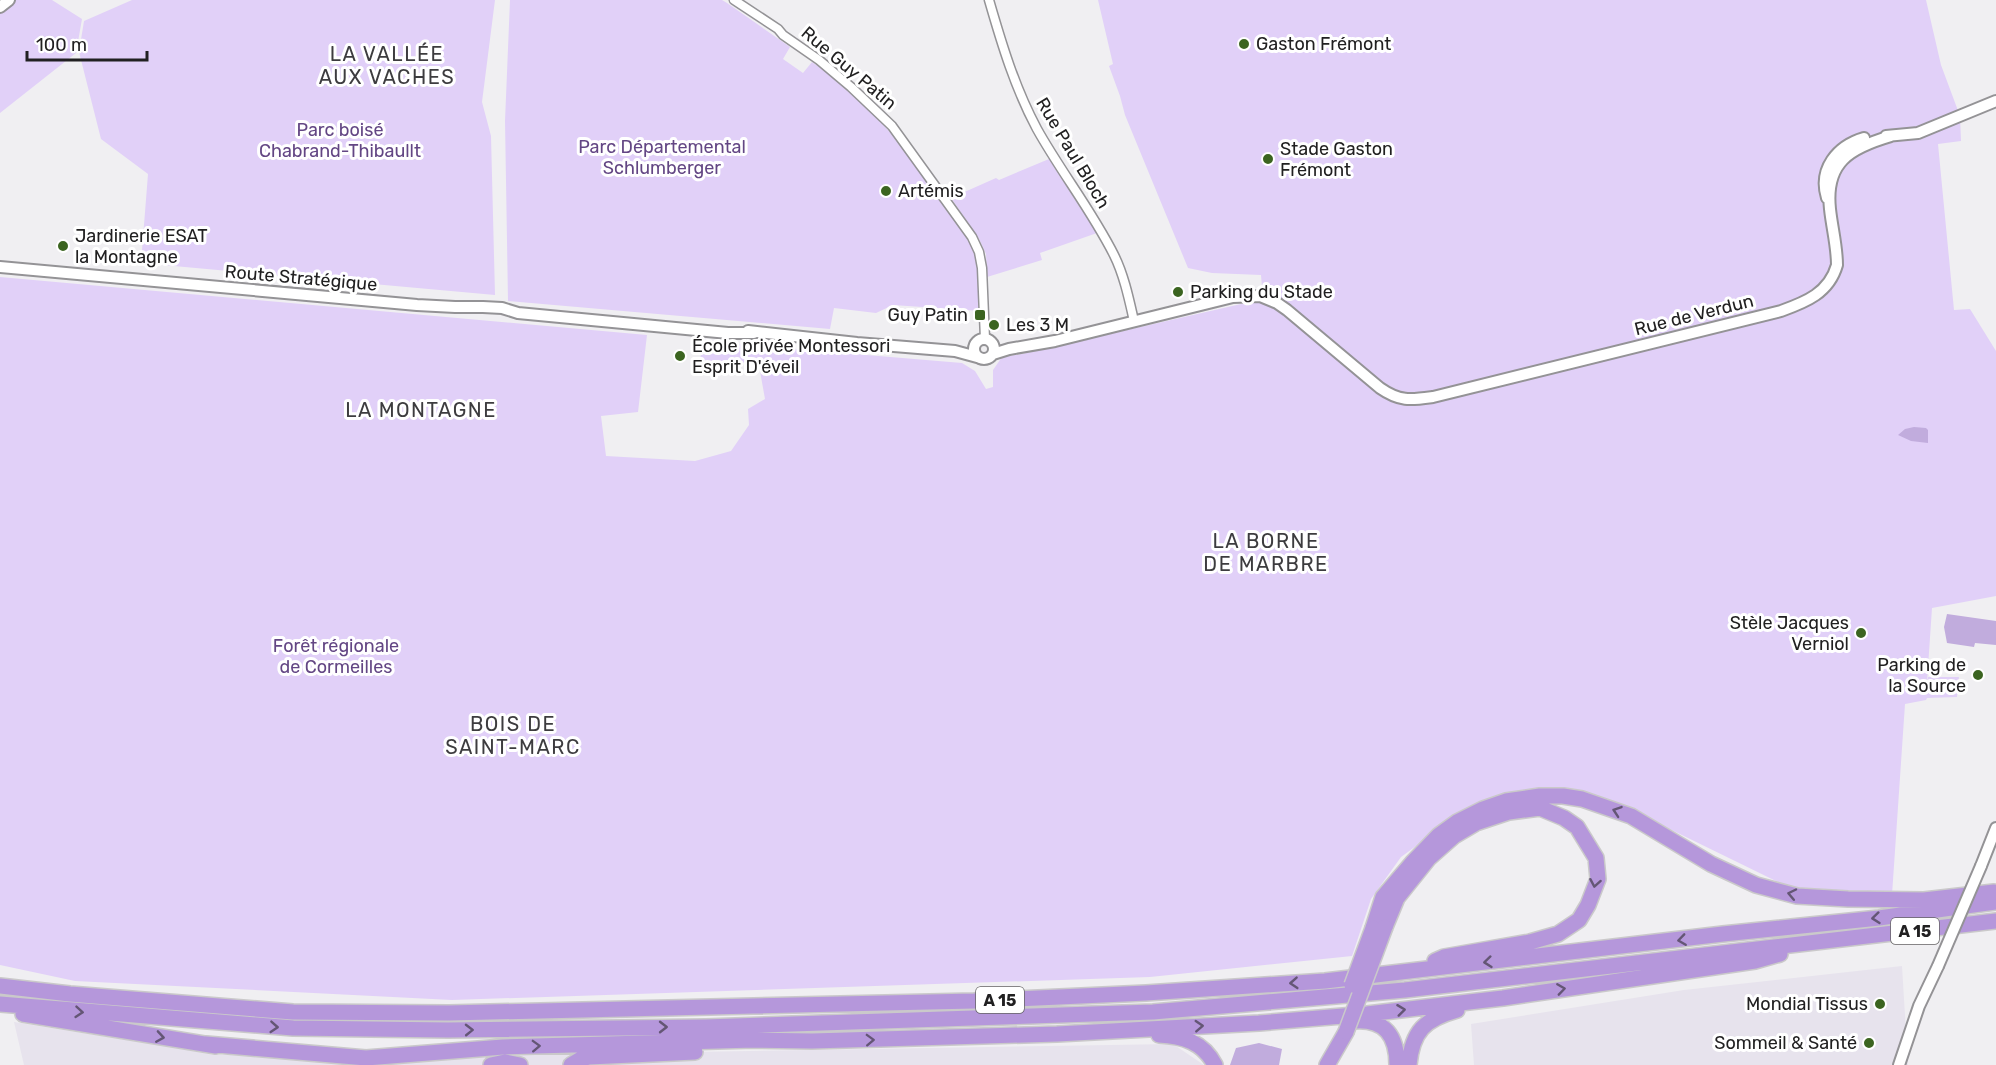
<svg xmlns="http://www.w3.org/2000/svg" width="1996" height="1065" font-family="Rubik,sans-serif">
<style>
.built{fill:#e7e3ed}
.green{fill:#e1d0f8}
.water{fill:#c1acdd}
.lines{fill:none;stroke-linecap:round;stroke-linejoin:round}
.minor-casing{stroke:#949396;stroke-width:11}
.tertiary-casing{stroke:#949396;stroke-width:14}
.motorway-casing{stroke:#cac9ca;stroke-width:18}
.minor{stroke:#fff;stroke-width:8}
.tertiary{stroke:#fff;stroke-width:10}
.motorway{stroke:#b597db;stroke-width:15}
.tertiary-bridge-casing{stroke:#949396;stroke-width:14;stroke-linecap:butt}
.motorway-bridge-casing{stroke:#cac9ca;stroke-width:18;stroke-linecap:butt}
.tertiary-bridge{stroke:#fff;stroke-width:10}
.motorway-bridge{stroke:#b597db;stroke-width:15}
.oneway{stroke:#645675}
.poi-dot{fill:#3b6420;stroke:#fff;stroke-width:2}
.labels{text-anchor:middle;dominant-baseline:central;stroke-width:6;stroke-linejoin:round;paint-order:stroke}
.shield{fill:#fff;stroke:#646364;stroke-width:1.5}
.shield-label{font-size:16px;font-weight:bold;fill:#212021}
.poi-label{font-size:18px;fill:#212021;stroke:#fff;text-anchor:start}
.street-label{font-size:18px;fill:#212021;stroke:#fff}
.park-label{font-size:18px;fill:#634684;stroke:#fff}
.neighbourhood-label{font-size:20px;letter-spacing:1.5px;fill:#3d3c3f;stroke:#fff}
</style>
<rect width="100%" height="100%" fill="#f0eff2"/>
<path class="built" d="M1902 966 1908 1065H1474L1471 1024 1684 990Z
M14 1022 183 1049 213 1055 689 1052 1173 1044 1204 1065H24Z"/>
<path class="green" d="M3 0H52L82 19 76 53 0 113V3Z
M132 0H495L482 102 491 136 495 295 141 263 148 174 101 139 79 52 84 21Z
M510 0H722L727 3 790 47 783 59 803 73 812 62 832 76 870 111 906 149 954 216 976 252 981 311 893 305 876 313 834 308 830 329 508 301 505 121Z
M1098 0H1926L1941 65 1960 116 1961 141 1938 144 1954 310 1970 309 1996 351V596L1932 608 1926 697 1928 677H1959L1957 697 1927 698 1926 700 1905 704 1892 895 1792 889 1643 816 1563 789 1452 820 1401 857 1371 899 1352 956 1150 977 452 1000 75 981 0 965V277L647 335 638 412 601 416 606 456 695 461 731 451 749 425 748 409 765 399 758 360 726 366H700L702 339 747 345 962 363 975 371 986 389 993 387V370L1002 357 1022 354 1263 299 1261 275 1212 273 1188 268 1125 115 1120 96 1109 66 1113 64Z
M1049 159 1097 233 1040 253 1042 260 987 277 986 254 979 239 951 198 996 178 999 180Z"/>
<path class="water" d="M1914 427 1926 428 1928 430V443L1911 441 1898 435 1905 429Z
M1947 614 1996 621V645L1975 643 1974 647 1947 643 1944 627Z
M1259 1043 1282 1049 1279 1065H1230L1236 1048Z"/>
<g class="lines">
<g class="minor-casing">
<path id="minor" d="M734 0 778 29 783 35 819 60 851 87 892 126 972 237 979 252 982 268 985 339
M989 0C1002 45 1015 88 1037 129 1061 172 1092 211 1114 255 1124 275 1129 299 1134 321"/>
</g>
<g class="tertiary-casing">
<path id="tertiary" d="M0 7 9 0
M1886 136 1918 133 1996 101
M1827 198C1818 169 1837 146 1864 138
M0 267 417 305 455 307H483L502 308 518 313 728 333H754
M748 331 857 343 955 351 977 357
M974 349a10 10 0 1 1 20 0a10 10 0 1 1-20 0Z
M993 354 1009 349 1055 341 1233 297 1260 296 1277 303 1287 310 1380 388C1400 402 1411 400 1433 397L1781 311C1806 302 1829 293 1837 265 1837 246 1832 228 1830 209 1825 162 1850 148 1891 136
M1981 866 1996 828
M1899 1065 1919 1006 1938 966"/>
</g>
<g class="motorway-casing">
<path id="motorway" d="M1385 927 1397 898 1429 858 1454 836 1476 823 1509 812 1540 808 1564 818 1577 827 1596 858 1598 879 1588 905 1579 920 1558 934 1530 942 1444 957 1435 961
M1373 928 1383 897 1412 863 1439 835 1457 822 1483 809 1506 801 1540 796H1563L1582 799 1631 816 1711 864 1756 885 1797 896 1848 899 1924 900 1994 892 1996 894
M0 986 70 994 293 1012 449 1013 974 1001 1146 993 1325 981 1723 934 1879 918 1996 902
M0 1004 293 1028 448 1030 706 1027 1153 1012 1405 990 1996 921
M23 1014 216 1046
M1355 1021C1385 1019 1397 1036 1397 1065
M1159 1035C1183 1036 1203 1042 1215 1065
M206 1044 366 1058 503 1047 754 1040 812 1041 1057 1034 1259 1023 1367 1014 1503 998 1755 961 1780 954
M491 1065 505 1062 520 1065
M571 1065 581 1059 589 1057 695 1052
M1327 1065 1346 1032
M1409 1065C1412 1031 1425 1019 1457 1010"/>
</g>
<use href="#minor" class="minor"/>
<use href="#tertiary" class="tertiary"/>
<use href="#motorway" class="motorway"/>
<g class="tertiary-bridge-casing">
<path id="tertiary-bridge" d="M1938 966 1981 866"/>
</g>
<g class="motorway-bridge-casing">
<path id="motorway-bridge" d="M1352 985 1373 928
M1346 1032 1385 927"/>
</g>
<use href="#tertiary-bridge" class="tertiary-bridge"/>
<use href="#motorway-bridge" class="motorway-bridge"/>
</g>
<defs><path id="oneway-chevron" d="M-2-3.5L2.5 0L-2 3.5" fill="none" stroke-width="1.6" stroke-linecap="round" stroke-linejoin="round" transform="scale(1.5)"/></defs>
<g class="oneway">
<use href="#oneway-chevron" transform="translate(1617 811) rotate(-161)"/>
<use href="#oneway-chevron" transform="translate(1595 883) rotate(100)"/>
<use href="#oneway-chevron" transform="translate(1792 894) rotate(-168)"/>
<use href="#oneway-chevron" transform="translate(1876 918) rotate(174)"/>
<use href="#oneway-chevron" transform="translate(1682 940) rotate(172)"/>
<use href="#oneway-chevron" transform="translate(1488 962) rotate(174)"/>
<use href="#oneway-chevron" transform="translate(1294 983) rotate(176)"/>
<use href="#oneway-chevron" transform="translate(1561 989) rotate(-8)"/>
<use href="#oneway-chevron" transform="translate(1401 1010) rotate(-7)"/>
<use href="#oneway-chevron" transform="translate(79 1012) rotate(5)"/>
<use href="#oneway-chevron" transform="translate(1199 1026) rotate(-3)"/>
<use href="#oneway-chevron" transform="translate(274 1027) rotate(4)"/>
<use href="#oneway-chevron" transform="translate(663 1027)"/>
<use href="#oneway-chevron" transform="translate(469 1030) rotate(-1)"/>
<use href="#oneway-chevron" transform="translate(160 1037) rotate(9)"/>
<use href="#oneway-chevron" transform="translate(870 1040) rotate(-2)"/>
<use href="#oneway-chevron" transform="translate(536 1046) rotate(-2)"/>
</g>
<g class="poi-dot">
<circle cx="1244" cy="44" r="6"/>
<circle cx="1268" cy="159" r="6"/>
<circle cx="886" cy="191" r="6"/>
<circle cx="63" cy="246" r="6"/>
<circle cx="1178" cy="292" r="6"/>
<rect x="974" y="309" width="12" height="12" rx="3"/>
<circle cx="994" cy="325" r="6"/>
<circle cx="680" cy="356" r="6"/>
<circle cx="1861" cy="633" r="6"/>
<circle cx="1978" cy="675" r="6"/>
<circle cx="1880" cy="1004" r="6"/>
<circle cx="1869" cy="1043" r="6"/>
</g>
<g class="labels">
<g class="shield">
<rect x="1891" y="918" width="48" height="26" rx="4.5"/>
<rect x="976" y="987" width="48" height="26" rx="4.5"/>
</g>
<g class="shield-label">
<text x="1915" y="931">A 15</text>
<text x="1000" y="1000">A 15</text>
</g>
<g class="poi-label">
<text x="1256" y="44">Gaston Frémont</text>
<text x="1280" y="149">Stade Gaston<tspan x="1280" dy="21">Frémont</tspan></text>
<text x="898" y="191">Artémis</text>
<text x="75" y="236">Jardinerie ESAT<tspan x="75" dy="21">la Montagne</tspan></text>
<text x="1190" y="292">Parking du Stade</text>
<text x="968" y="315" text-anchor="end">Guy Patin</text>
<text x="1006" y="325">Les 3 M</text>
<text x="692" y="346">École privée Montessori<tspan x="692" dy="21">Esprit D'éveil</tspan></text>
<text x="1849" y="623" text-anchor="end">Stèle Jacques<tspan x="1849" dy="21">Verniol</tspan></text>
<text x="1966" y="665" text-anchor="end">Parking de<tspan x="1966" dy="21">la Source</tspan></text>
<text x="1868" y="1004" text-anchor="end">Mondial Tissus</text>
<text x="1857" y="1043" text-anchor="end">Sommeil &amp; Santé</text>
</g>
<g class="street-label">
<text transform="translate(849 68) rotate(40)">Rue Guy Patin</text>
<text transform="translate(1073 153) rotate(59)">Rue Paul Bloch</text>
<text transform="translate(301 278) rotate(5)">Route Stratégique</text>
<text transform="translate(1694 315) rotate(-14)">Rue de Verdun</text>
</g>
<g class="park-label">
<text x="340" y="130">Parc boisé<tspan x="340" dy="21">Chabrand-Thibaullt</tspan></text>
<text x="662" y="147">Parc Départemental<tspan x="662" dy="21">Schlumberger</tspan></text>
<text x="336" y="646">Forêt régionale<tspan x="336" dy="21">de Cormeilles</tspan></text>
</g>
<g class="neighbourhood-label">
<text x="387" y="54">LA VALLÉE<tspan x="387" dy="23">AUX VACHES</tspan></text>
<text x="421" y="410">LA MONTAGNE</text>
<text x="1266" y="541">LA BORNE<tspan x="1266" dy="23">DE MARBRE</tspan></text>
<text x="513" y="724">BOIS DE<tspan x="513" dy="23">SAINT-MARC</tspan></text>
</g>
</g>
<path d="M27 51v9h120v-9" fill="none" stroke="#212021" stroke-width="3"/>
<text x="36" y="51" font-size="18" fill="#212021" stroke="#ffffff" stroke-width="4.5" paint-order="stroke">100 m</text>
</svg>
